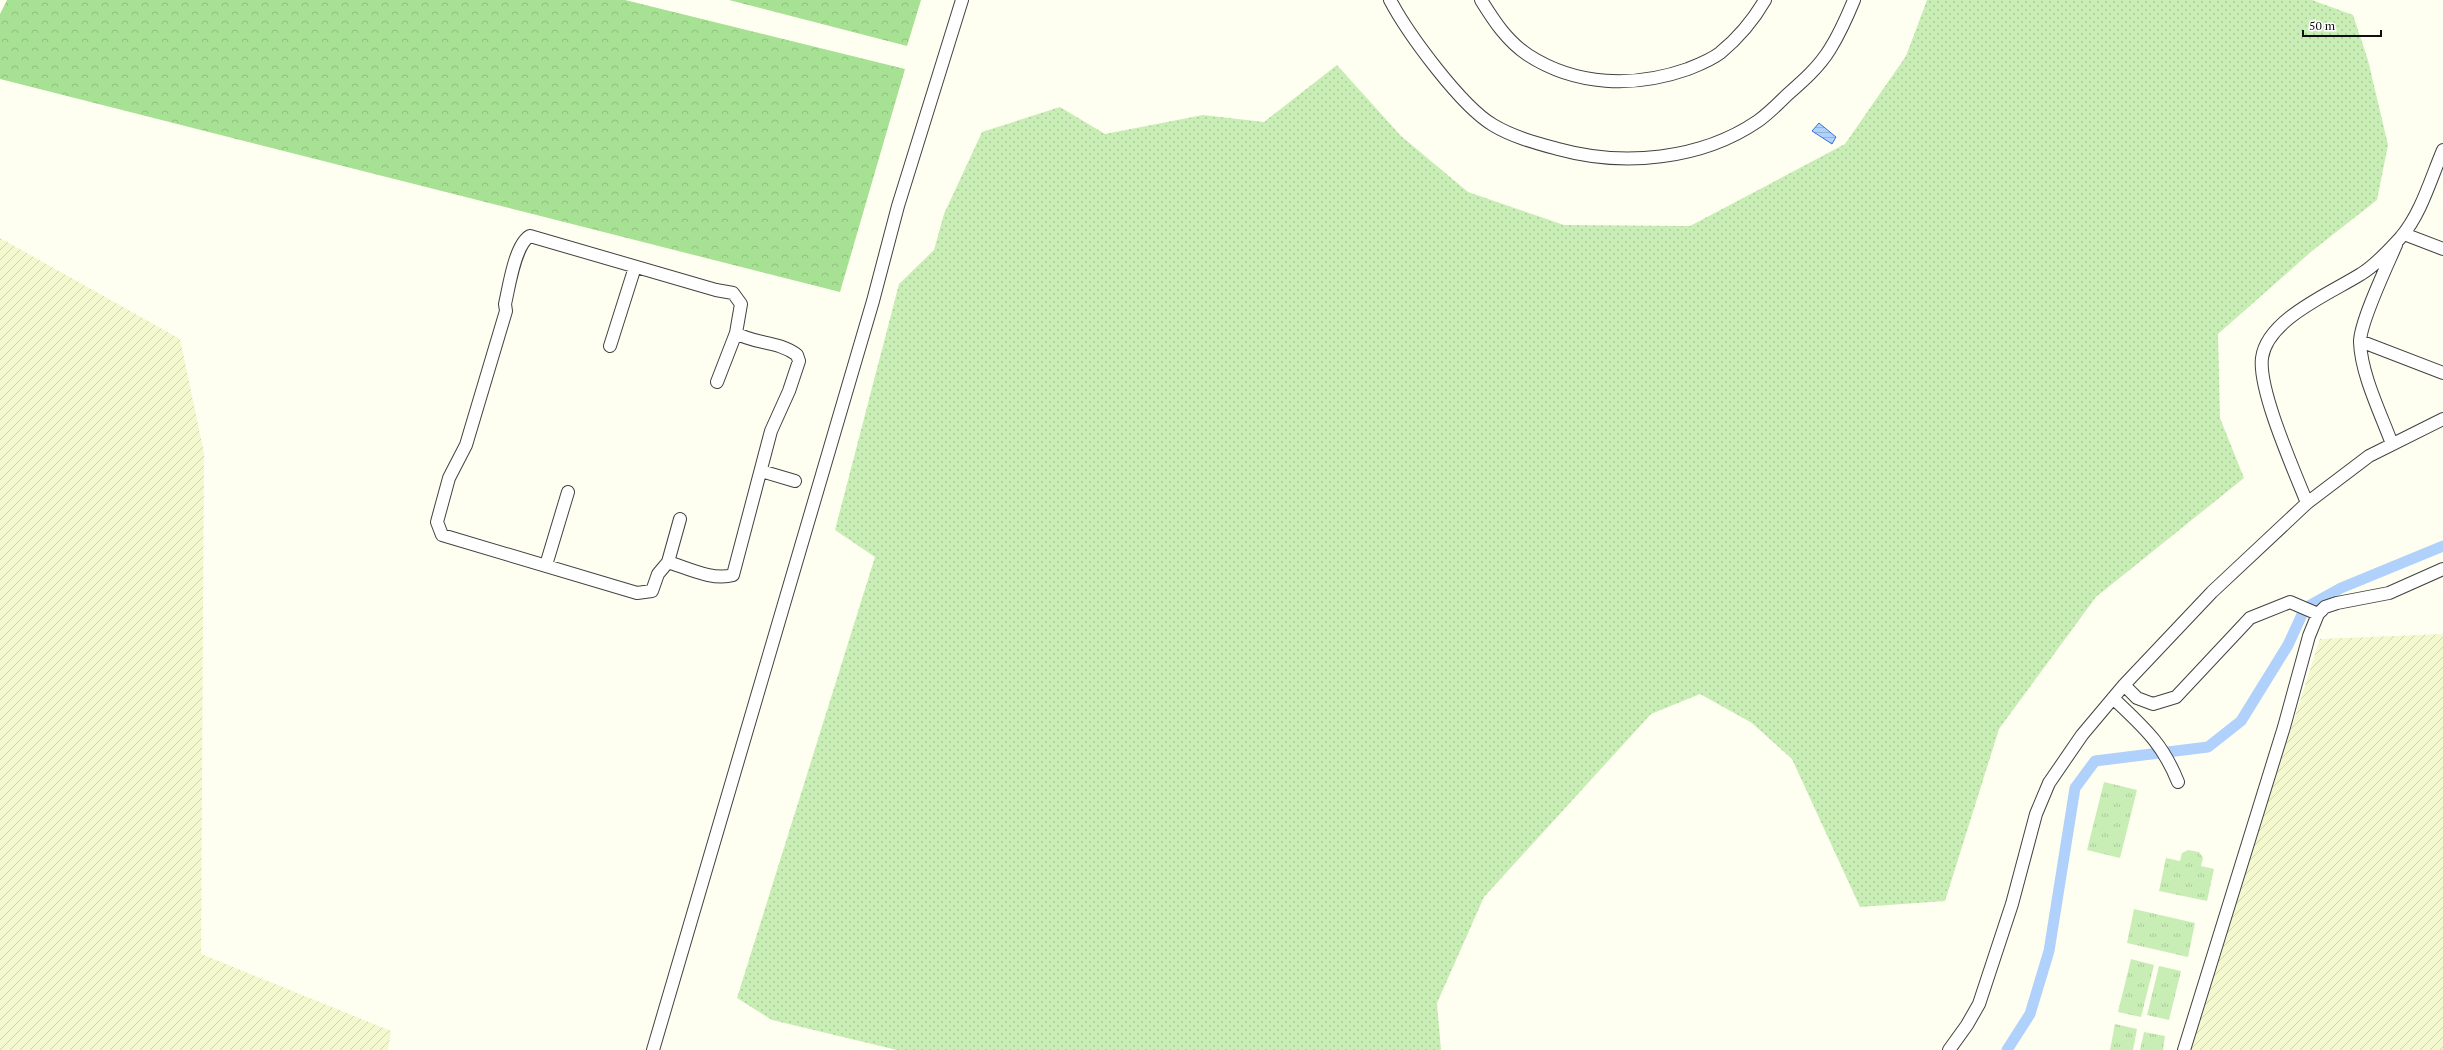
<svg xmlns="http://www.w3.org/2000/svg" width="2443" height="1050" font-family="'PT Serif',serif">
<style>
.farmland{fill:url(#farmland-furrows)}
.grass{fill:url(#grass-dots)}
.forest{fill:url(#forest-crowns)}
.park{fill:url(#park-tufts)}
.water{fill:url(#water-rules);stroke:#2f76db}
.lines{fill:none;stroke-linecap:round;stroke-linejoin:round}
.canal{stroke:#b0d1fc;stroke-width:11}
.minor-casing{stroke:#424242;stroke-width:14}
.minor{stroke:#fff;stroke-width:12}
</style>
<defs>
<pattern id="farmland-furrows" width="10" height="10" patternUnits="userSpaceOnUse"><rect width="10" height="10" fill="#f4f8ce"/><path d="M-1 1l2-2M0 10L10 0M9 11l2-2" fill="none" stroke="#d0d3b0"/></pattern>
<pattern id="grass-dots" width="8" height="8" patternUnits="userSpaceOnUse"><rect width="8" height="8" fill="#c8eeb6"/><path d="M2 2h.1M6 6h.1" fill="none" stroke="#abcb9b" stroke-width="1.8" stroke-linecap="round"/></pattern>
<pattern id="forest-crowns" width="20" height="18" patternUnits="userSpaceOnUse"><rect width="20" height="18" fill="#a7e193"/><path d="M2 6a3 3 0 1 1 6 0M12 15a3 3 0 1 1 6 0" fill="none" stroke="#8fc07e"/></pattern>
<pattern id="park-tufts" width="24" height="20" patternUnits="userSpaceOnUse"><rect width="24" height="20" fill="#c8eeb6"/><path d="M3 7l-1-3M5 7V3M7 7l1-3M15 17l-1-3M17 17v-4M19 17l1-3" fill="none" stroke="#abcb9b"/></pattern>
<pattern id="water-rules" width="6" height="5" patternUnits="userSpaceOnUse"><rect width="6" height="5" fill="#b0d1fc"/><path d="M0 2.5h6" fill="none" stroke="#96b2d7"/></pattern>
</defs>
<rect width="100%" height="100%" fill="#fffff1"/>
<path class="farmland" d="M0 238 180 339 204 453 201 954 391 1031 388 1050H0Z
M2443 634V1050H2188L2320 639Z"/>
<path class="grass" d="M1927 0H2312L2353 15 2368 60 2388 145 2377 200 2312 251 2218 334 2220 418 2244 478 2096 597 1999 729 1945 901 1860 907 1792 759 1752 723 1700 694 1651 714 1484 897 1437 1003 1441 1050H897L772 1020 737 998 875 557 835 530 899 284 934 250 944 214 982 132 1060 107 1105 134 1203 115 1264 122 1337 65 1401 136 1468 192 1564 225 1690 226 1845 144 1906 56Z"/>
<path class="forest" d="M7 0H625L905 69 840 292 0 79V14Z
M729 0H921L907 46Z"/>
<path class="park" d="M2104 782 2137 790 2120 858 2087 850Z
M2188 850 2199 852 2203 858 2201 866 2214 869 2207 901 2159 891 2166 858 2180 861 2182 853Z
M2134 909 2195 923 2188 957 2127 943Z
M2131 959 2154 965 2141 1017 2118 1012Z
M2159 966 2181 971 2169 1020 2147 1015Z
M2115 1024 2137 1029 2133 1050H2110Z
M2144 1032 2165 1036 2163 1050H2140Z"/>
<path class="water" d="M1819 123 1836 137 1832 144 1812 131Z"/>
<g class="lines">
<path class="canal" d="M2007 1050 2030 1014 2049 951 2075 788 2095 761 2208 747 2241 721 2288 645 2305 608 2341 588 2443 546"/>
<g class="minor-casing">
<path id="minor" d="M1390 0C1408 34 1461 106 1493 125 1513 137 1536 143 1558 149 1623 167 1701 160 1758 121 1768 114 1778 104 1787 95 1803 81 1819 67 1830 49 1840 33 1847 17 1854 0
M1481 0C1494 21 1507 41 1528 55 1576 86 1634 88 1688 69 1698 65 1711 60 1720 53 1737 39 1754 19 1765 0
M2404 234 2443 249
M530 236 716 290 733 293 741 304 736 333C754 344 779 341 797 355L799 361 789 391 771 431 733 575C713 581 687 568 668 562L658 574 652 591 637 593 442 535 437 522 449 478 466 445 506 311 505 304C509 287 515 244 530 236Z
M2360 341 2443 373
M610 346 635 267
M717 382 736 333
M2392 444C2381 414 2361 374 2360 342 2360 322 2387 266 2396 245
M761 471 795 481
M2307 503C2294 470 2258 390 2262 358 2267 319 2331 293 2361 274 2376 265 2389 250 2401 237 2421 214 2431 178 2443 150
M668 562 680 519
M546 565 568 492
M2124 685 2137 698 2153 704 2176 697 2250 618 2290 602 2318 614
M2113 698C2143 727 2162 742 2178 782
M653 1050 873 301 898 206 962 0
M1949 1050 1967 1025 1979 1004 2012 904 2036 814 2049 783 2082 735 2124 685 2212 592 2307 503 2369 456 2443 419
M2184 1050 2284 727 2309 636 2318 614 2325 607 2337 603 2389 593 2443 569"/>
</g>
<use href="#minor" class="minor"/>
</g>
<path d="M2303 30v6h78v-6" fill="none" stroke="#0f0f0f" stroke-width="2"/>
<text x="2309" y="30" font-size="12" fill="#0f0f0f" stroke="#ffffff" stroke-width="3" paint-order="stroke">50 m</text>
</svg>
